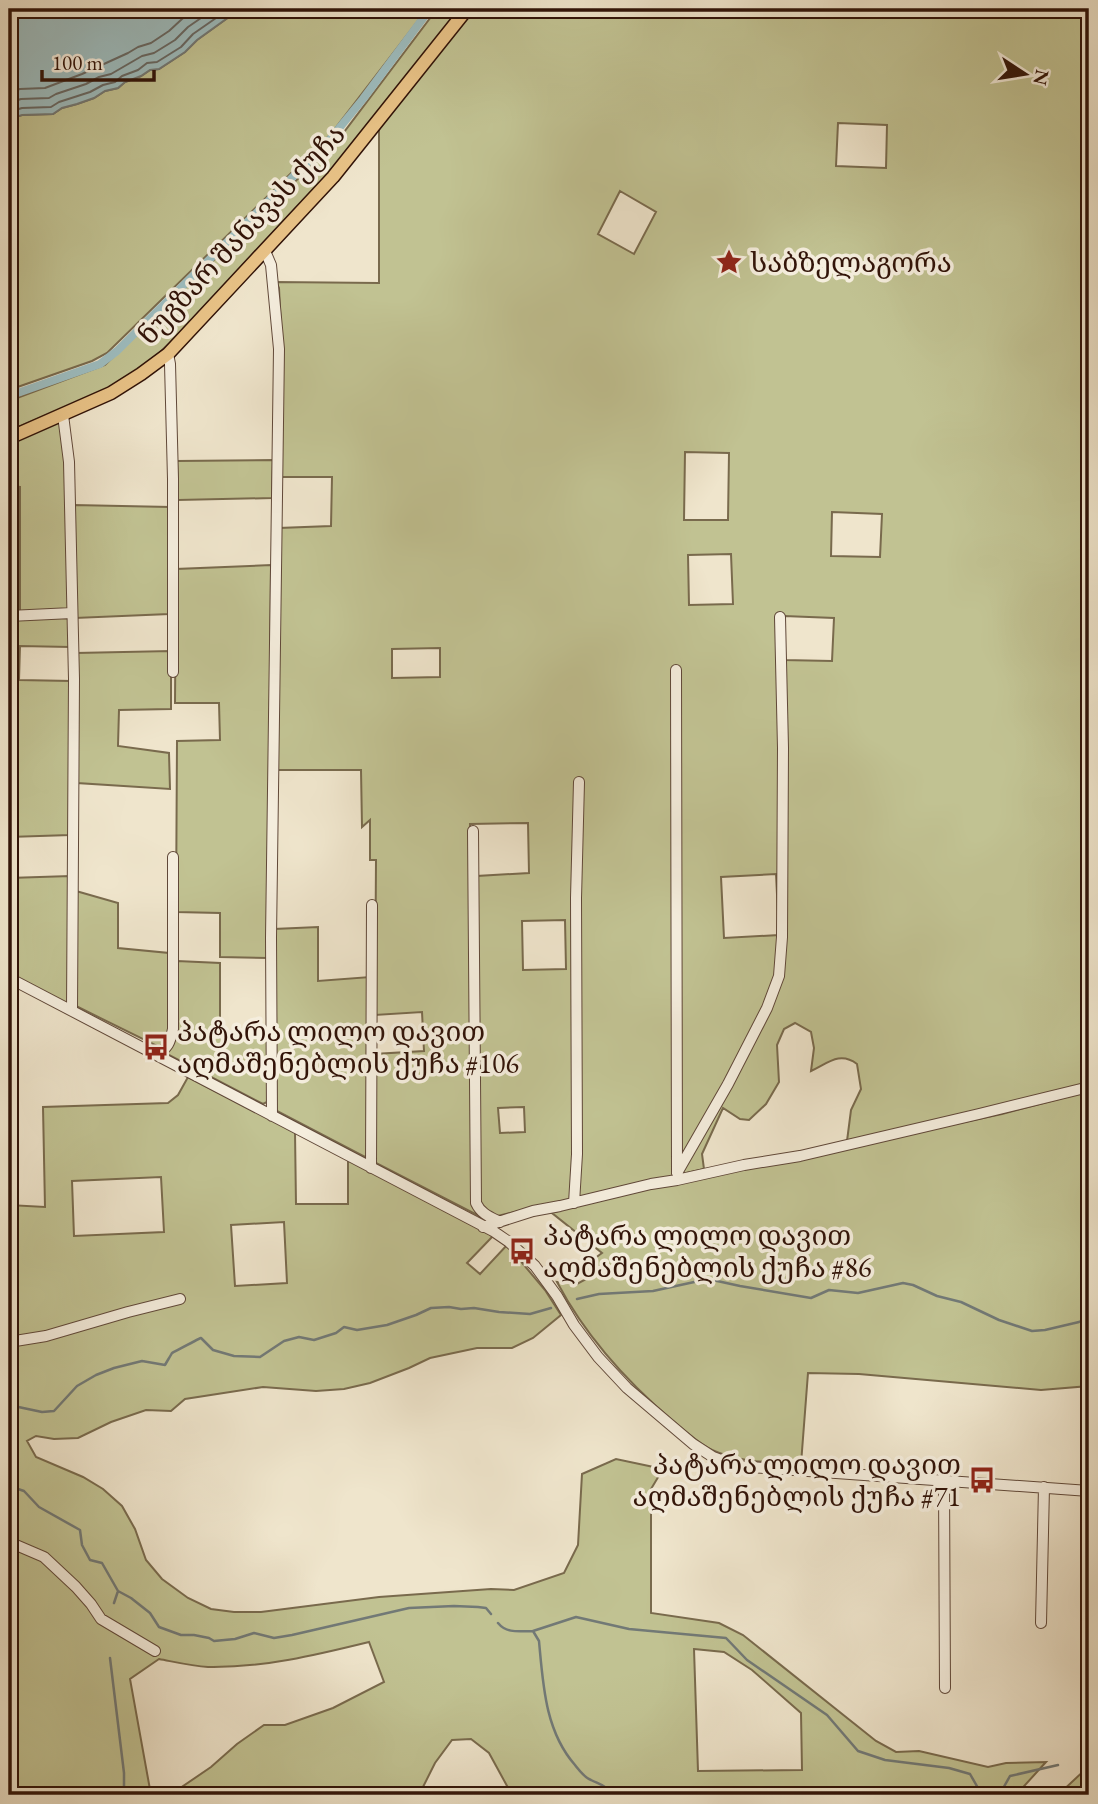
<svg xmlns="http://www.w3.org/2000/svg" width="1098" height="1804" font-family="'EB Garamond','Noto Serif Georgian',serif">
<style>
.green{fill:#c1c292;stroke:#796a4d;stroke-width:2;fill-rule:evenodd}
.water{fill:#9dbdc0;stroke:#727976;stroke-width:2}
.lines{fill:none;stroke-linecap:round;stroke-linejoin:round}
.shore{stroke:#676864;stroke-width:2}
.stream{stroke:#727976;stroke-width:2.5}
.canal{stroke:#9dbdc0;stroke-width:8}
.minor-casing{stroke:#604839;stroke-width:12}
.major-casing{stroke:#311308;stroke-width:15}
.minor{stroke:#f5eede;stroke-width:10}
.major{stroke:#e8c286;stroke-width:12}
.labels{text-anchor:middle;dominant-baseline:central;stroke-width:7;stroke-linejoin:round;paint-order:stroke}
.street-label{font-size:28px;fill:#311308;stroke:#f5eede}
.poi-label{font-size:28px;fill:#311308;stroke:#f5eede;text-anchor:start}
</style>
<rect width="100%" height="100%" fill="#efe5cc"/>
<filter id="stains"><feTurbulence type="fractalNoise" baseFrequency=".00286" numOctaves="4"/><feColorMatrix values="0 0 0 0 .2 0 0 0 0 .09 0 0 0 0 .02 0 0 0 .5 -.17"/></filter>
<radialGradient id="worn" r=".72"><stop offset=".6" stop-color="#630" stop-opacity="0"/><stop offset="1" stop-color="#630" stop-opacity=".3"/></radialGradient>
<path class="green" d="M240 9H427L330 135 107 353 92 361 9 390V119L22 115 53 114 62 108 77 104 94 98 105 91 118 88 125 82 141 76 150 70 159 69 185 52 197 40Z
M437 9H461L337 167 179 334 155 357 113 387 9 431V401L105 365 338 140Z
M471 9H1089V1084L847 1141 851 1110 861 1089 857 1064C840 1051 828 1063 811 1071L814 1048 811 1032 795 1023 784 1029 777 1045 779 1082 766 1104 749 1120 740 1119 723 1108 702 1154 704 1169 493 1217 479 1204 477 876 529 873 528 823 470 824 472 1204 481 1217 374 1162V1054L424 1051 422 1012 375 1015 376 860H370V820L362 827 361 770H276L279 528 331 526 332 477H280L282 351 279 288 276 282 379 283V130L380 125ZM838 123 887 125 886 168 836 166ZM620 191 656 212 634 254 598 234ZM685 452 729 453 728 520H684ZM832 512 882 514 880 557 831 556ZM731 554 733 604 689 605 688 555ZM784 616 834 618 832 661 783 660ZM440 648V677L392 678V649ZM776 874 779 935 724 938 721 877ZM565 920 566 969 523 970 522 921ZM524 1107 525 1132 500 1133 498 1108Z
M60 420 66 463 69 610 20 611V487L9 486V443Z
M273 460 272 498 178 500 177 461Z
M73 505 170 507 169 614 75 618Z
M271 565 268 958 220 957V913L176 912 177 741 220 740 219 703H175L176 569Z
M69 616 70 647 20 646 19 680 71 681 70 835 9 837V619Z
M171 651V709L119 710 118 746 169 753 170 789 77 783 76 653Z
M70 876V1006L9 973V878Z
M76 891 118 903V948L169 953 170 1027 161 1048 76 1006Z
M318 927V981L370 977 367 1155 365 1157 275 1110 274 929Z
M177 961 220 963V1038H268V1096L267 1102 263 1104 167 1054 174 1042 178 1029Z
M188 1077 295 1132 296 1204H348V1159L493 1236 467 1263 480 1274 507 1245 545 1290 561 1315 533 1338 512 1348H477L430 1358 409 1368 370 1383 344 1389 316 1391 263 1387 185 1399 171 1411 146 1410 111 1422 78 1438 54 1439 36 1436 27 1441 36 1457 83 1477 103 1489 122 1506 135 1529 146 1560 162 1579 188 1598 211 1609 234 1612H261L379 1597 491 1589 514 1590 564 1573 578 1545 582 1474 616 1459 663 1469 651 1489V1613L719 1623 743 1635 876 1741 896 1752 919 1751 988 1767 1006 1763 1046 1762 1016 1795H512L489 1753 471 1739 452 1740 435 1763 419 1795H170L211 1767 237 1744 264 1725H285L333 1708 384 1682 369 1642C316 1655 263 1668 208 1667 192 1666 175 1662 159 1659L130 1679 151 1795H9V1205L45 1207 43 1107 168 1103 178 1095ZM161 1177 164 1232 74 1236 72 1181ZM284 1222 287 1283 235 1286 231 1225ZM694 1649 724 1652 752 1670 801 1713 802 1770 698 1771Z
M1089 1091V1386L1041 1390 859 1374 808 1373 801 1464C771 1462 740 1463 712 1450 698 1443 685 1431 673 1421 626 1381 586 1337 557 1282L577 1284 588 1278 579 1270 602 1253 552 1213 597 1198 704 1177 1002 1114Z
M1089 1766V1795H1058Z"/>
<path class="water" d="M9 9H240L197 40 185 52 159 69 150 70 141 76 125 82 118 88 105 91 94 98 77 104 62 108 53 114 22 115 10 119Z"/>
<g class="lines">
<path class="shore" d="M9 92 20 89 45 88 82 74 128 53 138 47 151 43 169 31 182 19 197 9
M9 103 21 99 49 98 56 94 86 84 99 77 111 74 142 56 154 53 175 40 188 27 214 9
M9 112 22 108 51 107 59 102 90 92 103 85 115 82 122 76 138 70 147 63 157 62 181 47 193 34 229 9"/>
<path class="stream" d="M577 1299 599 1294 653 1291 708 1279 740 1286 811 1298 829 1290 858 1293 903 1283 913 1285 937 1296 961 1302 999 1320 1032 1331 1045 1330 1079 1322 1089 1317
M9 1405 42 1412 54 1411 77 1386 96 1375 114 1368 142 1361 165 1365C166 1363 171 1355 172 1353 174 1352 198 1339 201 1338L213 1350 234 1356 260 1357 284 1341 299 1337 314 1340 336 1333 344 1327 357 1330 387 1325 416 1315 431 1308 449 1307 461 1309 474 1308 499 1312 530 1314 551 1308
M9 1486 24 1491 39 1507 80 1530 82 1545 90 1560 102 1563 118 1591 131 1598 150 1613 159 1627 181 1635H194L209 1638 214 1641 235 1639 254 1633 274 1638 292 1635 409 1608 454 1606 478 1607 486 1608 491 1614
M114 1603 118 1591
M498 1623C507 1634 520 1631 533 1631L539 1641C543 1684 545 1731 575 1765 579 1770 585 1778 591 1780 601 1785 605 1785 613 1795
M533 1631 576 1617 629 1629 726 1638 747 1660 827 1715 858 1751 885 1760 949 1768 970 1774 978 1788 989 1795
M110 1658 124 1773V1795
M994 1795 1001 1792 1010 1776 1058 1765"/>
<path class="canal" d="M9 396 100 364 117 351 327 143 363 99 430 9"/>
<g class="minor-casing">
<path id="minor" d="M265 251 271 265 279 349 271 938 272 1116
M168 354 170 364 173 479V672
M63 415 69 462 74 679 72 1011
M9 616 72 613
M676 670 677 1172
M473 831 476 1203C481 1214 490 1217 500 1222
M9 978 493 1231 509 1242 535 1266 557 1296 574 1325 598 1357 627 1388 693 1444 713 1457 737 1466 1089 1491
M156 1055C168 1048 170 1043 173 1029V857
M371 1168 372 905
M677 1173 728 1084 767 1008 779 976 782 937 783 748 780 617
M574 1203 577 1154 576 898 579 782
M483 1227 533 1211 560 1206 651 1184 677 1180 744 1165 800 1156 979 1114 1089 1087
M9 1342 46 1336 128 1312 180 1299
M944 1481 945 1688
M9 1542 44 1557 76 1587 91 1604 101 1619 155 1651
M1041 1623 1044 1487"/>
</g>
<g class="major-casing">
<path id="major" d="M9 438 111 393 141 374 168 354 333 177 467 9"/>
</g>
<use href="#minor" class="minor"/>
<use href="#major" class="major"/>
</g>
<defs>
<g id="sight-bare" transform="scale(2.1)"><path d="M0-6L1.8-2.2L6-1.7L2.9 1.2L3.7 5.4L0 3.3L-3.7 5.4L-2.9 1.2L-6-1.7L-1.8-2.2Z" fill="#8f2418" stroke="#f5eede" stroke-width="2.5" paint-order="stroke"/></g>
<g id="bus-bare" transform="scale(2.1)"><path d="M-5-6H5V4H4V6H2V4H-2V6H-4V4H-5ZM-3.5-4V0h7V-4ZM-3.5 1.2v1.5H-2V1.2ZM2 1.2v1.5H3.5V1.2Z" fill="#8f2418" stroke="#f5eede" stroke-width="2.5" paint-order="stroke"/></g>
</defs>
<g fill-rule="evenodd">
<use href="#sight-bare" x="729" y="262"/>
<use href="#bus-bare" x="156" y="1047"/>
<use href="#bus-bare" x="522" y="1251"/>
<use href="#bus-bare" x="982" y="1480"/>
</g>
<g class="labels">
<g class="street-label">
<text transform="translate(241 234) rotate(-47)">ნუგზარ შანავას ქუჩა</text>
</g>
<g class="poi-label">
<text x="750" y="262">საბზელაგორა</text>
<text x="177" y="1031">პატარა ლილო დავით<tspan x="177" dy="32">აღმაშენებლის ქუჩა #106</tspan></text>
<text x="543" y="1235">პატარა ლილო დავით<tspan x="543" dy="32">აღმაშენებლის ქუჩა #86</tspan></text>
<text x="961" y="1464" text-anchor="end">პატარა ლილო დავით<tspan x="961" dy="32">აღმაშენებლის ქუჩა #71</tspan></text>
</g>
</g>
<rect width="1098" height="1804" fill="none" stroke="#efe5cc" stroke-width="35"/>
<rect x="10" y="10" width="1077" height="1783" fill="none" stroke="#311308" stroke-width="3.5"/>
<rect x="18" y="18" width="1063" height="1769" fill="none" stroke="#311308" stroke-width="2"/>
<g transform="translate(1025 74) rotate(102)" stroke="#f5eede" stroke-width="5" paint-order="stroke">
<path d="M0-5L12 26L0 18L-12 26Z" fill="#311308"/>
<text y="-10" font-size="19" font-weight="bold" text-anchor="middle" fill="#311308">N</text>
</g>
<path d="M42 70v10h112v-10" fill="none" stroke="#311308" stroke-width="3.5"/>
<text x="52" y="70" font-size="21" fill="#311308" stroke="#f5eede" stroke-width="5" paint-order="stroke">100 m</text>
<rect width="100%" height="100%" filter="url(#stains)"/>
<rect width="100%" height="100%" fill="url(#worn)"/>
</svg>
